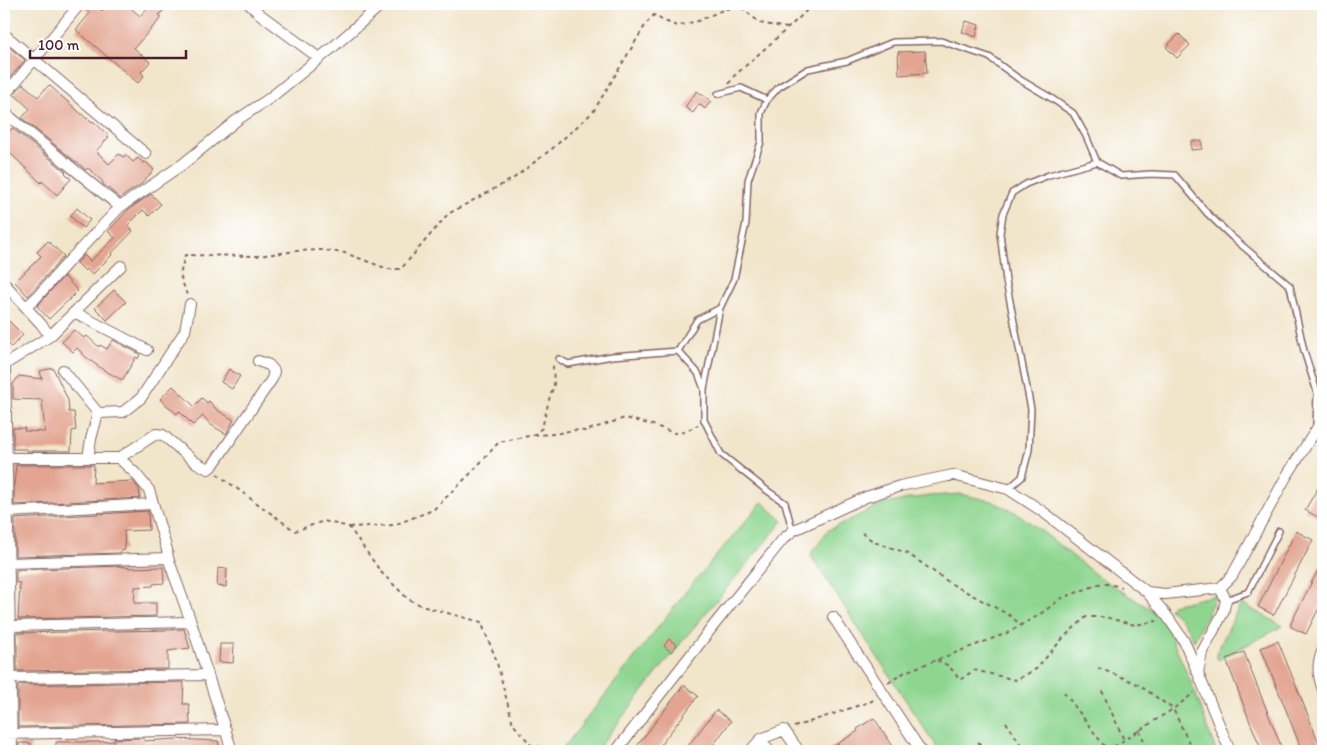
<svg xmlns="http://www.w3.org/2000/svg" width="1327" height="755" font-family="Itim,sans-serif">
<style>
.green{fill:#8ed590;stroke:#6c7a5e}
.building{fill:#e3a591}
.lines{fill:none;stroke-linecap:round;stroke-linejoin:round}
.service-casing{stroke:#846463;stroke-width:8}
.minor-casing{stroke:#846463;stroke-width:12}
.path{stroke:#846463;stroke-width:2;stroke-dasharray:4 4;stroke-linecap:butt}
.service{stroke:#fff;stroke-width:5}
.minor{stroke:#fff;stroke-width:10}
</style>
<rect width="100%" height="100%" fill="#fff"/>
<filter id="ink" filterUnits="userSpaceOnUse"><feTurbulence type="fractalNoise" baseFrequency=".02" numOctaves="2"/><feDisplacementMap in="SourceGraphic" scale="10" xChannelSelector="R" yChannelSelector="G"/><feConvolveMatrix kernelMatrix="1 2 1 2 8 2 1 2 1" color-interpolation-filters="sRGB"/></filter>
<filter id="wash" filterUnits="userSpaceOnUse"><feTurbulence type="fractalNoise" baseFrequency=".0096" numOctaves="4" result="noise"/><feDisplacementMap in="SourceGraphic" scale="20" xChannelSelector="R" yChannelSelector="G"/><feGaussianBlur stdDeviation="1.12" result="paint"/><feColorMatrix in="noise" values="0 0 0 0 0 0 0 0 0 0 0 0 0 0 0 0 0 1.4 0 .05"/><feComposite in="paint" operator="in"/></filter>
<g filter="url(#wash)">
<rect width="100%" height="100%" fill="#f1e5ca"/>
<path class="green" d="M960 494 991 501 1017 513 1048 536 1096 575 1152 610 1165 622 1195 692 1216 751H939L811 556 813 549 818 545 827 531 878 506 908 499 930 496Z
M762 502 783 521 684 639 596 751H561L693 583Z
M1216 595 1194 641C1188 628 1181 617 1169 609L1172 605Z
M1241 603 1283 626 1218 660 1216 654Z"/>
<g id="blocks">
<path class="building" d="M87 4H93L102 11 109 4H126L140 16 151 4H170L159 15 162 17 134 48 150 62 141 72 144 76 138 83 76 30 90 13 85 9Z
M966 21 979 25 976 37 962 32Z
M1179 34 1190 45 1177 58 1166 47Z
M4 43 25 60 8 80 4 77Z
M925 51 927 73 899 75 898 52Z
M23 84 38 97 49 85 87 119 88 118 92 122 93 121 108 135 107 136 109 137 96 151 109 164 119 154 123 157 126 155 133 162 138 158 144 163 146 162 154 170 141 184 120 198 102 183 103 182 88 168 86 170 76 161V162L22 118 30 109 14 94Z
M697 91 711 101 705 109 699 104 693 113 685 107Z
M12 128 66 172 65 173 71 179 57 195 42 181 41 183 9 152 4 157V138Z
M1191 141H1202V149L1191 150Z
M151 194 161 204 149 216 143 210 128 225 133 231 111 254 112 255 92 275 87 269 85 271 77 263 84 255 90 261 115 238 108 231 129 209Z
M77 208 90 220 83 228 70 216Z
M48 241 64 256 28 296 15 282 41 256 37 252Z
M64 276 78 291 49 319 37 306Z
M114 290 126 302 107 320 95 308Z
M4 316 23 335 11 347 4 340Z
M74 330 84 338 87 336 99 347 100 345 107 349 113 340 140 354 138 359 136 357 123 379H120L102 369 87 358 77 348 73 352 62 342Z
M53 368 68 400 69 412H74L76 430 72 431 71 451H27V449H13V428H25L24 431 45 432 42 400 13 399V384L19 376 42 379 40 371Z
M229 369 240 376 232 389 221 382Z
M173 386 194 406 202 398 207 403 209 401 217 410 234 420 226 434 211 425 203 416 193 425 179 411 177 414 160 399Z
M16 465H94L93 483 133 481 139 489 140 498 14 505V485Z
M1323 479V520L1305 510Z
M148 511 149 530 124 531 125 550 120 551V553L15 556V519Z
M1296 531 1313 540 1274 615 1258 607Z
M1323 560V600L1306 634 1291 627V623Z
M120 566 130 568 163 567 164 583 153 584V586L135 587 134 603H156V616L18 619 20 583H16V570Z
M218 568 227 569 226 587 217 586Z
M184 629 190 648 168 651V669L17 671V633L167 630Z
M669 639 677 645 671 652 664 646Z
M1278 641 1303 703 1322 751H1302L1286 710 1261 648Z
M220 644H234L233 663 219 662Z
M1244 652 1252 673 1283 751H1262L1250 722 1226 659Z
M184 682 183 704H189L190 724 18 727V685Z
M684 685 698 696 656 751H633Z
M716 710 731 721 709 751H684Z
M874 718 896 751H826L858 731 857 729Z
M144 738V741L176 739 218 741 221 751H56V742H98L114 741V739Z
M19 743H31L30 751H19Z"/>
</g>
</g>
<g filter="url(#ink)">
<use href="#blocks" fill-opacity="0" stroke="#846463" stroke-width="1"/>
<g class="lines">
<g class="service-casing">
<path id="service" d="M718 94 741 88 767 100
M678 351 698 373 704 389V420L721 454 765 489 785 503 791 525 794 530
M559 359 568 364 612 356 678 351 697 320 720 308 734 279 746 223 748 180 761 142V113L767 100 779 87 808 69 847 61 893 42 941 41 989 57 1019 79 1051 98 1073 113 1086 136 1097 162 1121 176 1151 174 1175 175 1207 213 1232 237 1290 286 1304 351 1317 392 1316 427
M704 389 720 308
M1008 489 1022 477 1029 450 1031 409 1006 281 1000 233 1003 214 1012 193 1026 184 1049 175 1097 162
M1226 600 1248 592 1279 531"/>
</g>
<g class="minor-casing">
<path id="minor" d="M249 4 261 15 319 58
M4 34 146 154
M4 96 80 4
M4 112 120 207 183 164 237 120 270 98 332 48 382 4
M4 283 41 324 50 336
M26 307 35 299 69 261 120 207
M74 312 147 350
M5 364 12 751
M4 365 50 336 121 266
M63 370 98 413 91 439 88 458
M98 413 123 412 141 398 185 331 190 304
M7 458H119L135 473 149 490 167 550 168 558 191 622 232 751
M119 458 156 434 163 435 195 462 208 469 213 465 272 379 274 371 269 365 258 361
M8 512 152 504
M9 563 168 558
M1147 592 1165 594 1220 588
M833 617 921 751
M10 626 191 622
M1323 650C1316 664 1318 676 1323 690
M11 678 207 675
M4 734 226 730
M761 739 769 751
M616 751 714 625 783 539 794 530 866 497 900 486 953 475 1008 489 1042 511 1147 592 1167 616 1184 641 1198 673
M750 751 761 739 784 730 799 751
M1230 751 1198 673 1202 652 1223 613 1226 600 1220 588 1232 576 1286 477 1323 419"/>
</g>
<path class="path" d="M729 84 733 77 798 19 813 4
M187 295 180 275 185 255 257 256 296 251 322 250 345 253 388 269H401L448 214 514 178 553 148 593 112 646 24 654 15 662 20 677 26 698 21 725 9 741 7 760 23 787 28
M534 435 555 434 573 430 585 431 625 418 653 425 674 433 684 432 698 425
M217 474 295 531 324 521 349 527 381 572 408 599 425 607 481 622 496 659 513 724 532 746 563 749 575 751
M349 527 394 525 433 510 471 473 499 442 534 435 542 428 550 396 554 386 553 365
M862 533 874 542 907 553 950 583 1009 615 1021 625
M937 660 949 666 960 680 974 670 1016 680 1036 669 1064 637 1086 617H1105L1135 625 1157 621
M1098 668 1124 678 1139 685 1173 709 1193 751
M888 683 905 672 1007 633 1039 615 1062 598 1102 583 1122 587
M1102 691 1124 740
M1064 692 1108 751
M1006 722 1025 751
M794 727 872 701 873 698
M1139 730 1149 751
M978 742 986 751
M1033 751 1040 746 1044 751
M1107 751 1173 709 1194 693"/>
<use href="#service" class="service"/>
<use href="#minor" class="minor"/>
</g>
</g>
<rect width="1327" height="755" fill="none" stroke="#fff" stroke-width="20"/>
<path d="M30 50v8h156v-8" fill="none" stroke="#4a1f2b" stroke-width="2.5"/>
<text x="38" y="50" font-size="15" fill="#4a1f2b" stroke="#ffffff" stroke-width="4" paint-order="stroke">100 m</text>
</svg>
